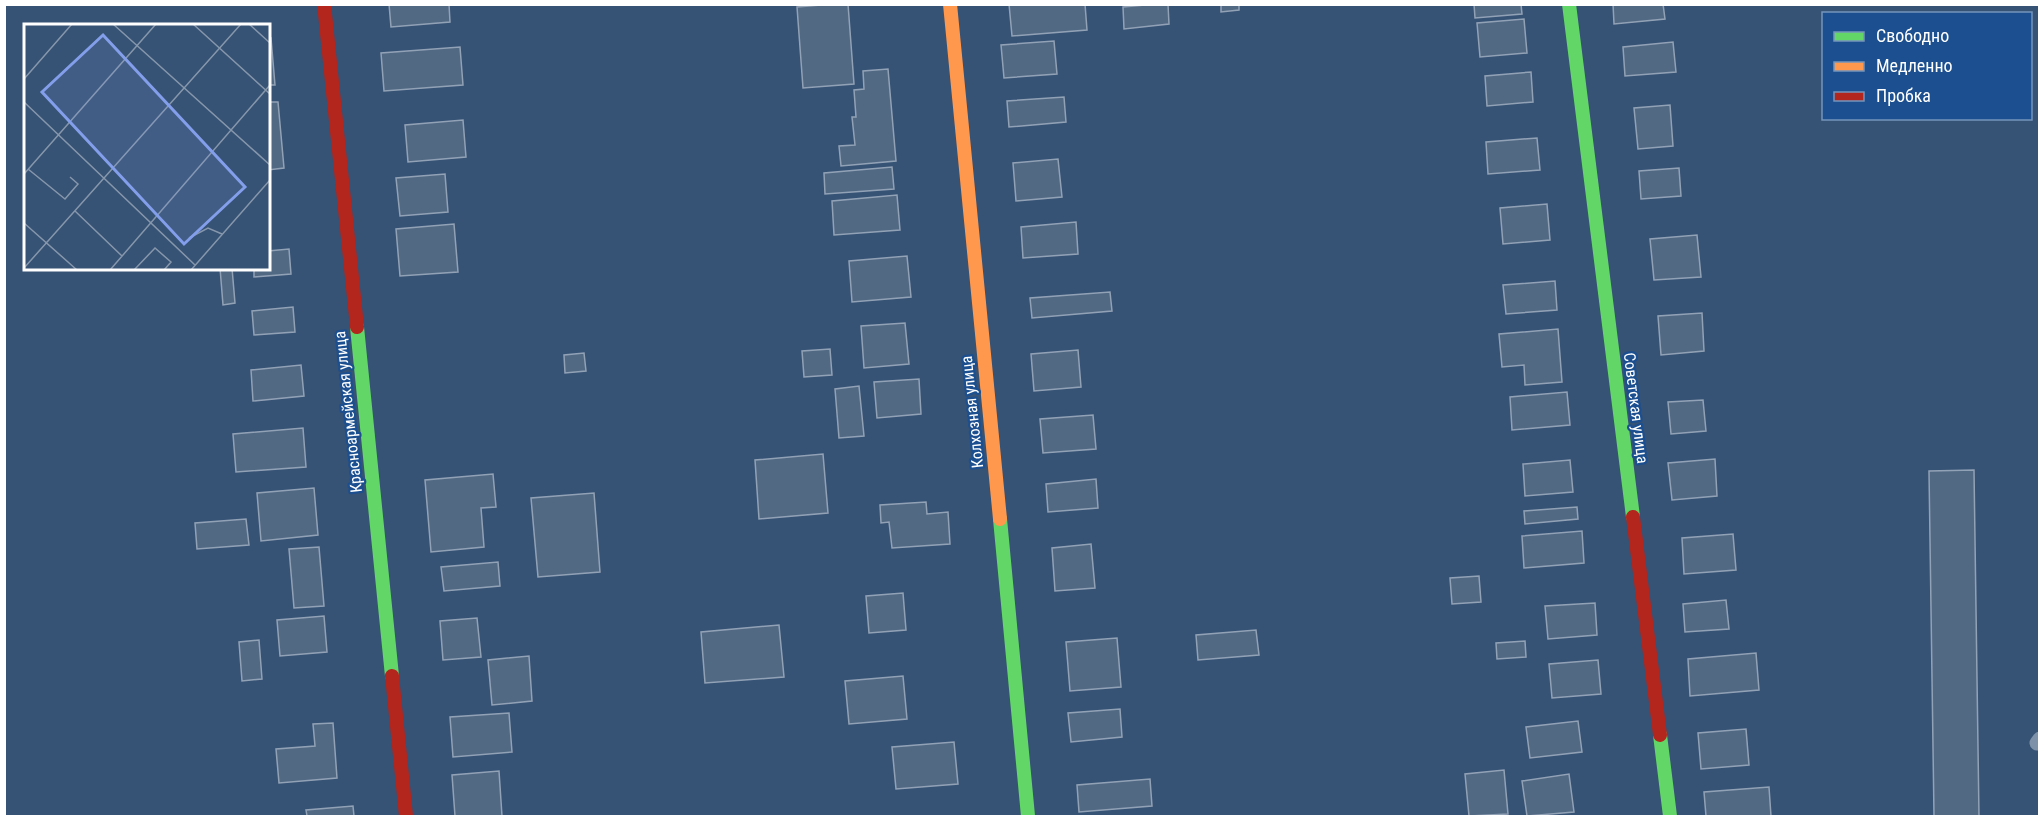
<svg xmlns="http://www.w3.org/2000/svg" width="2044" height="821" font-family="'Roboto Condensed',sans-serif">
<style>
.building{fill:#526984;stroke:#92a2b6;stroke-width:1.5}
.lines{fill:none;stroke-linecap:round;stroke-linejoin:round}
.lane{stroke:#7d92a8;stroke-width:15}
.fast{stroke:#63d668;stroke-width:14}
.slow{stroke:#ff974d;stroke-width:14}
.jam{stroke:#b3261e;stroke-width:14}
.labels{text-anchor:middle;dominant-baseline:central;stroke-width:4.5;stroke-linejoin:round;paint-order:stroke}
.street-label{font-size:16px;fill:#fff;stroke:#1b4f8f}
.inset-road{fill:none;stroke:#8697ac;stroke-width:1.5}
.view{fill:#839eea;fill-opacity:0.15;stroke:#839eea;stroke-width:3}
.inset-edge{fill:none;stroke:#fff;stroke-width:3}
</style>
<rect width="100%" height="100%" fill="#365274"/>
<path class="building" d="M389 4H449L450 22 391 27Z
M833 4H848L854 84 803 88 797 7Z
M1009 4H1085L1087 30 1012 36Z
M1156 4H1168L1169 24 1124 29 1123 7Z
M1221 4H1239V10L1221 12Z
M1474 4H1521L1522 14 1475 18Z
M1613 4H1663L1665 19 1614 24Z
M1524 19 1527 53 1480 57 1477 23Z
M271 38 275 85H268V39Z
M1054 41 1057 74 1004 78 1001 45Z
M1673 42 1676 72 1625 76 1623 47Z
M460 47 463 85 384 91 381 53Z
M888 69 896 161 841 166 839 146 855 145 852 117H856L854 90 864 89 863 71Z
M1531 72 1533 102 1487 106 1485 76Z
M1064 97 1066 122 1009 127 1007 101Z
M268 102H278L284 168 268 170Z
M1670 105 1673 146 1638 149 1634 108Z
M463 120 466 157 408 162 405 125Z
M1537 138 1540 170 1488 174 1486 142Z
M1058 159 1062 197 1016 201 1013 163Z
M892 167 894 189 825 194 824 173Z
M1679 168 1681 196 1641 199 1639 171Z
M445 174 448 212 400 216 396 178Z
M897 195 900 230 834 235 832 201Z
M1547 204 1550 240 1503 244 1500 208Z
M1076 222 1078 254 1023 258 1021 227Z
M454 224 458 272 400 276 396 229Z
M1697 235 1701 277 1654 280 1650 239Z
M289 249 291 274 254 277V268H268V251Z
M907 256 911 297 852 302 849 261Z
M220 268H232L235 303 223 305Z
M1555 281 1557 310 1506 314 1503 285Z
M1110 292 1112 311 1032 318 1030 298Z
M293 307 295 332 254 335 252 311Z
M1702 313 1704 351 1661 355 1658 316Z
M905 323 909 364 864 368 861 326Z
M1558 329 1562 382 1525 385 1524 365 1502 367 1499 334Z
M830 349 832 375 804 377 802 351Z
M1078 350 1081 387 1034 391 1031 354Z
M584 353 586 371 565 373 564 355Z
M301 365 304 396 253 401 251 370Z
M919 379 921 414 877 418 874 382Z
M859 386 864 436 839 438 835 389Z
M1567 392 1570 425 1512 430 1510 397Z
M1703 400 1706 431 1671 434 1668 402Z
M1093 415 1096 449 1043 453 1040 419Z
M303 428 306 467 236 472 233 434Z
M823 454 828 513 759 519 755 460Z
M1715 459 1717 496 1672 500 1668 463Z
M1570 460 1573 492 1525 496 1523 464Z
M1974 470 1979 816H1934L1929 471Z
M493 474 496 507 481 508 484 547 431 552 425 480Z
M1096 479 1098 508 1048 512 1046 484Z
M314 488 318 535 261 541 257 493Z
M594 493 600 572 538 577 531 498Z
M926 502 927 514 948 512 950 544 892 548 889 522 881 523 880 505Z
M1577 507 1578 519 1525 524 1524 511Z
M246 519 249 545 197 549 195 523Z
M1582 531 1584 563 1524 568 1522 536Z
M1733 534 1736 570 1684 574 1682 538Z
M1091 544 1095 588 1055 591 1052 548Z
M319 547 324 606 294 608 289 549Z
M498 562 500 586 444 591 441 567Z
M1479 576 1481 602 1452 604 1450 578Z
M903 593 906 630 869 633 866 596Z
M1726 600 1729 629 1685 632 1683 604Z
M1595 603 1597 635 1548 639 1545 606Z
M324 616 327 652 280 656 277 620Z
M477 618 481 657 443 660 440 621Z
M779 625 784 677 705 683 701 632Z
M1256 630 1259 655 1198 660 1196 635Z
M1117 638 1121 687 1070 691 1066 642Z
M259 640 262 679 242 681 239 642Z
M1525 641 1526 657 1497 659 1496 643Z
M1756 653 1759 690 1690 696 1688 659Z
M529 656 532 701 492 705 488 660Z
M1598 660 1601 694 1552 698 1549 664Z
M903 676 907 719 849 724 845 681Z
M1120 709 1122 737 1071 742 1068 713Z
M509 713 512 752 453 757 450 717Z
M1578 721 1582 752 1530 758 1526 727Z
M333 723 337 778 279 783 276 749 315 746 313 724Z
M1746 729 1749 765 1701 769 1698 733Z
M954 742 958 784 896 789 892 747Z
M1504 770 1508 814 1469 816 1465 774Z
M499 771 502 816H455L452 775Z
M1569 774 1574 812 1527 816 1522 781Z
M1150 779 1152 806 1079 812 1077 785Z
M1769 787 1771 816H1706L1704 792Z
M353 806 354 816H307L306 810Z"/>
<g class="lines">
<path class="lane" d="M2037 743 2040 739"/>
<path class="fast" d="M1569 4 1633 517
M357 327 392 676
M1000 519 1028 816
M1660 735 1670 816"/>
<path class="slow" d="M950 4 1000 519"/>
<path class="jam" d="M324 4 357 327
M1633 517 1660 735
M392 676 406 816"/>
</g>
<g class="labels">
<g class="street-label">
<text transform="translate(1636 408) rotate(83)">Советская улица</text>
<text transform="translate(348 412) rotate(-96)">Красноармейская улица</text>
<text transform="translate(972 412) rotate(-96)">Колхозная улица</text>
</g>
</g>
<g transform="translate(24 24)">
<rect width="246" height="246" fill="#365274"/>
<path class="inset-road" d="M89 0 246 141M169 0 246 70M225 0 246 19M0 55 48 0M0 78 171 241M4 145 41 175 54 160 46 153M0 150 132 0M51 187 98 232M0 199 53 246M165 214 184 204 198 210M0 244 217 0M86 246 246 61M110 246 131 224 147 238 140 246M167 246 246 156"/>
<path class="view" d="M79 11 221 163 160 220 18 68Z"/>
<rect width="246" height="246" class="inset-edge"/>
</g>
<rect width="2044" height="821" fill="none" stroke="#ffffff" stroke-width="12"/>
<rect x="1822" y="12" width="210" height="108" fill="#1b4f8f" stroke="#7695bc" stroke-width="1.5"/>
<rect x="1834" y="32" width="30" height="9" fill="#63d668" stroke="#7695bc" stroke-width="1.5"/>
<text x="1876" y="42" font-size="18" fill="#ffffff">Свободно</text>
<rect x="1834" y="62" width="30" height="9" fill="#ff974d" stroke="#7695bc" stroke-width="1.5"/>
<text x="1876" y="72" font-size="18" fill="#ffffff">Медленно</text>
<rect x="1834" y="92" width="30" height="9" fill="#b3261e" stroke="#7695bc" stroke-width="1.5"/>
<text x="1876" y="102" font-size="18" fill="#ffffff">Пробка</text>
</svg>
